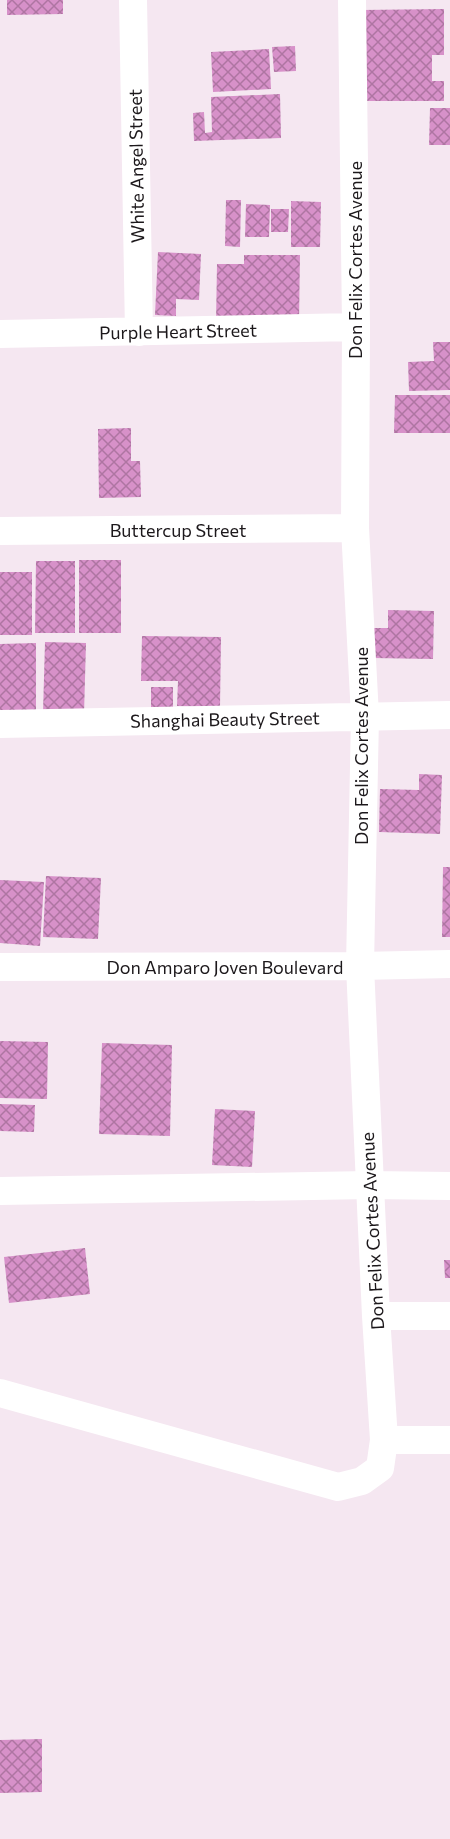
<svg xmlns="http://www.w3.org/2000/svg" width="450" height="1839" font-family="Commissioner,sans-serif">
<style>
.building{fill:url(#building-cross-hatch)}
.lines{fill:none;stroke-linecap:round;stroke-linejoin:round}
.minor{stroke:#fff;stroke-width:28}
.labels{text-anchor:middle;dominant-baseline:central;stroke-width:5;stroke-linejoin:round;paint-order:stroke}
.street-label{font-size:18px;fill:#1c181b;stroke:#fff}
</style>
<defs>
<pattern id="building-cross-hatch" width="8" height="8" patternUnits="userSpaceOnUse" patternTransform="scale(1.5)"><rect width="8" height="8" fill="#d791c9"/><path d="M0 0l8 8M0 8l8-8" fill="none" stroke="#ae75a2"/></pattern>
</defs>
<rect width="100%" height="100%" fill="#f5e7f1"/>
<path class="building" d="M7 0H63V14L7 15Z
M444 9V55H432V81H444V101H360L361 10Z
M295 46 296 71 274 72 272 47Z
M269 49 271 89 213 92 211 52Z
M280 94 281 138 194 141 193 113 204 112 205 133 212 132 211 97Z
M430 108H450V145H429Z
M226 200H241L240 247 225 246Z
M291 201 321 202 320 247H291Z
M246 204 270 205 269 237H245Z
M271 209H289L288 232H271Z
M158 252 201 254 199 300 176 299V316L155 315Z
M244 255H300L299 323 216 322 217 264H244Z
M433 342H450V390L409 391 408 362 434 361Z
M395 395H450V433H394Z
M131 428V461H140L141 497 99 498 98 429Z
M79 560H121V633H79Z
M36 561H75V633H35Z
M0 572H32V635H0Z
M388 610 434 611 433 659 372 658 373 628H388Z
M142 636 221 637 220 707 177 706 178 681H141Z
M45 642 86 643 84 714 43 713Z
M36 643V710L0 711V644Z
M151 687H173V713L151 712Z
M419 774 442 775 440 834 379 832 380 789 419 790Z
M443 867H450V937H442Z
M46 876 101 878 98 939 43 937Z
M0 880 44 882 40 946 0 943Z
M0 1041 48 1042 47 1099 0 1098Z
M102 1043 172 1045 170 1136 99 1134Z
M0 1104 35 1105 34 1132 0 1131Z
M215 1109 255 1111 252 1167 212 1165Z
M85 1248 90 1294 9 1303 4 1257Z
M444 1260H450V1278H445Z
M42 1739V1792L0 1793V1740Z"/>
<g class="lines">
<path class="minor" d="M133 0 139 332
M0 334 356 327
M0 531 355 528
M0 724 450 715
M0 967 360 966 450 964
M0 1191 370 1185 450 1186
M376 1316H450
M0 1393 338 1487 362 1481 380 1468 384 1440 376 1316 360 966 365 716 355 528 356 327 352 0
M384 1440H450"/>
</g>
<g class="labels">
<g class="street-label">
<text transform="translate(136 166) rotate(-91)">White Angel Street</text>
<text transform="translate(355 260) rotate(-90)">Don Felix Cortes Avenue</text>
<text transform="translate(178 331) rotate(-1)">Purple Heart Street</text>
<text x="178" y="530">Buttercup Street</text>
<text transform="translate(225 719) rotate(-1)">Shanghai Beauty Street</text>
<text transform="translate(361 746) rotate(-90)">Don Felix Cortes Avenue</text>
<text x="225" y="967">Don Amparo Joven Boulevard</text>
<text transform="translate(372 1231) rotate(-93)">Don Felix Cortes Avenue</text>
</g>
</g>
</svg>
